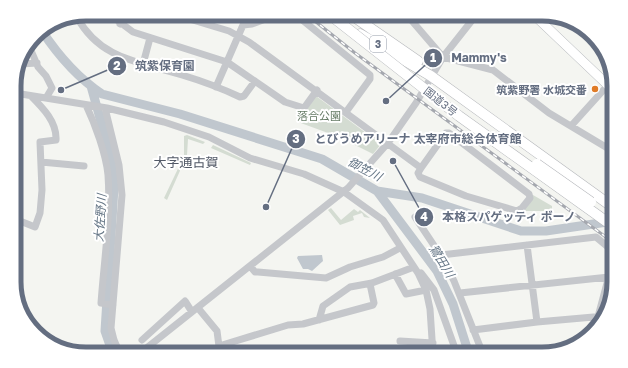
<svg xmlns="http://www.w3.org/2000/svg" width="628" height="368" font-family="'Golos Text','Noto Sans JP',sans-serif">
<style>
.green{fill:#d4dcd2}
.water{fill:#c0c7ce}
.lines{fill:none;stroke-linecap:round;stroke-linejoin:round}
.stream{stroke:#c0c7ce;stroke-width:1.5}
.river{stroke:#c0c7ce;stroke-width:9}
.major-casing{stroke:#b5b8bc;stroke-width:10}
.highway-casing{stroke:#b5b7bb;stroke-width:11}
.minor{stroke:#c5c7cb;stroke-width:7}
.major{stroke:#fff;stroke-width:9}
.highway{stroke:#fff;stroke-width:10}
.rail-casing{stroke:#a5a8af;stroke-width:3}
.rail{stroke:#fff;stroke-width:1.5;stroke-dasharray:4.5;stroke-linecap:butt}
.highway-bridge-casing{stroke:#b5b7bb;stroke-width:11;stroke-linecap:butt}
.highway-bridge{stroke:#fff;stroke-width:10}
.poi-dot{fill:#e07b26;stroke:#fff;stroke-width:1.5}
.labels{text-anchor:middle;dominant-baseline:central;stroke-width:4;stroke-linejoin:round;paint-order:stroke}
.shield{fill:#fff;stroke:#929aa7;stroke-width:1}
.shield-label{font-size:10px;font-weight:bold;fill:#646e81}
.poi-label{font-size:11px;font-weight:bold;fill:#646e81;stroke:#fff;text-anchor:end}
.street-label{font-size:11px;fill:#646e81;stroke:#fff}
.park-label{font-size:11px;fill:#637963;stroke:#fff}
.water-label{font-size:12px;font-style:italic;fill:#647585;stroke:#fff}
.quarter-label{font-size:13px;fill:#525967;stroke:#fff}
.rim{fill:none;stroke:#646e81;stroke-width:5}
.leader{fill:none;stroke:#646e81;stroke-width:1.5}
.callout-dot{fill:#646e81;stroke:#fff;stroke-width:1.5}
.mark-label{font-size:12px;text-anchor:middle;font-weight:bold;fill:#fff}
.callout-label{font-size:12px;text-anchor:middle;font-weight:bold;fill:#646e81;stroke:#fff;stroke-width:4;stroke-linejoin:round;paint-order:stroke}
</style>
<rect width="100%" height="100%" fill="#f4f5f1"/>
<path class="green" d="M316 96 381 144 373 154 339 137 298 122Z
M187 135 205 142 203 144 188 139 187 155 167 200 164 198 184 156V136Z
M213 145 251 163 250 165 211 148Z
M533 195 552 206V211H522Z
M331 208 341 220 354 209 358 212 360 210 370 218 364 217 362 213 353 216 354 220 340 225 328 210Z"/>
<path class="water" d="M322 255 323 261 312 271 308 269H303L297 258 298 256Z"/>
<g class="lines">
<path class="stream" d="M228 14 243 20 251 21"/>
<path class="river" d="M42 31C58 55 78 78 102 94L180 114 322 159 377 191 422 198 521 231H546L614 221
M91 86 115 172 105 331 113 354
M377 191 437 271 453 304 469 354"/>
<g class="major-casing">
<path id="major" d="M533 14 614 91"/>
</g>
<g class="highway-casing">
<path id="highway" d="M350 14 418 61
M360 34 431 76 614 208"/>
</g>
<path class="minor" d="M109 14 133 32 227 62 285 102 304 108 317 90
M173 14 229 31 249 42 421 168 446 133H449L529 194 530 198 522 208 517 211 466 196 420 177 418 173 421 168
M253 14V16L259 14
M295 14 370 75V79L346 112
M406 14 443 57 493 70 549 113 614 152
M77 17C100 60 141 62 182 75 202 81 221 88 240 97L244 96 255 81
M120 24 127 14
M30 48 38 67 46 76 52 88 46 98
M21 64 37 63
M143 64 150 38
M216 87 243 25 252 24 279 14
M15 93 107 108 164 122 209 137 250 158 304 174 344 192 383 220 418 273 426 290 430 309 433 354
M86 105C95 124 106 154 108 175 111 217 104 261 101 303L113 305
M105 108 119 165 122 195 111 328 114 340 120 354
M571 126 608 85
M41 162 84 166
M415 217 443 259 454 281 483 354
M15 219 35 227 40 213 42 190 40 142 56 140C57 122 43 108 31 96
M527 245 537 322
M441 255 596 237 614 252
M250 266 255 272H258L326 278 350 267 383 257 400 248
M421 273 434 290 457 354
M395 274 406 294 426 290
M460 293 609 277
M198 308 217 331 220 354
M319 320 323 306 350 287 372 283 414 267
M595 328 614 257
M473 330 537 322 605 316
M142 340 185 301 192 312
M400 341 433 343
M219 346 288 325 303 324 373 305 374 303 370 284
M139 354 348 188 388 143 416 103 443 57 477 14"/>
<use href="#major" class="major"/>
<use href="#highway" class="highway"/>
<g class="rail-casing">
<path id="rail" d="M306 14 355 53 614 243"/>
</g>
<use href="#rail" class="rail"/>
<g class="highway-bridge-casing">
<path id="highway-bridge" d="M329 14 459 116 614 227
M537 164 591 202"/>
</g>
<use href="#highway-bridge" class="highway-bridge"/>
</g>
<circle class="poi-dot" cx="595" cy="89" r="4"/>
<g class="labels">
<rect class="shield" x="370" y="36" width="16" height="16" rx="3"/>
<g class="shield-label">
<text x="378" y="44">3</text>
</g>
<g class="poi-label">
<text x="587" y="89">筑紫野署 水城交番</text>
</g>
<g class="street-label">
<text transform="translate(441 101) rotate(38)">国道3号</text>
</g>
<g class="park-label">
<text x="319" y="115">落合公園</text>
</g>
<g class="water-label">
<text transform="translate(365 169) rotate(28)">御笠川</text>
<text transform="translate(100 218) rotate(-86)">大佐野川</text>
<text transform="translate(442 261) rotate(58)">鷺田川</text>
</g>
<g class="quarter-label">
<text x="186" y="162">大字通古賀</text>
</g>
</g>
<path d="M0 0H628V368H0ZM86 21H542A65 65 0 0 1 607 86V282A65 65 0 0 1 542 347H86A65 65 0 0 1 21 282V86A65 65 0 0 1 86 21Z" fill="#fff" fill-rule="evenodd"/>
<path class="rim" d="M86 21H542A65 65 0 0 1 607 86V282A65 65 0 0 1 542 347H86A65 65 0 0 1 21 282V86A65 65 0 0 1 86 21Z"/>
<path class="leader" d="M386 101L433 58M61 90L117 66M266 207L296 139M393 161L424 217"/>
<g class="callout-dot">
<circle cx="386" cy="101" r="4"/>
<circle cx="61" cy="90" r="4"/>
<circle cx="266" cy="207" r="4"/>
<circle cx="393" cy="161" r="4"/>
<circle cx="433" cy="58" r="10"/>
<circle cx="117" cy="66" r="10"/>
<circle cx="296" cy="139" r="10"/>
<circle cx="424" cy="217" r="10"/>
</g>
<g class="mark-label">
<text x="433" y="62">1</text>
<text x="117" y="70">2</text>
<text x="296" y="143">3</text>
<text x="424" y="221">4</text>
</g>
<g class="callout-label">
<text x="479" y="62">Mammy's</text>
<text x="165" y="70">筑紫保育園</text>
<text x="418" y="143">とびうめアリーナ 太宰府市総合体育館</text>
<text x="509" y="221">本格スパゲッティ ボーノ</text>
</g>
</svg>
